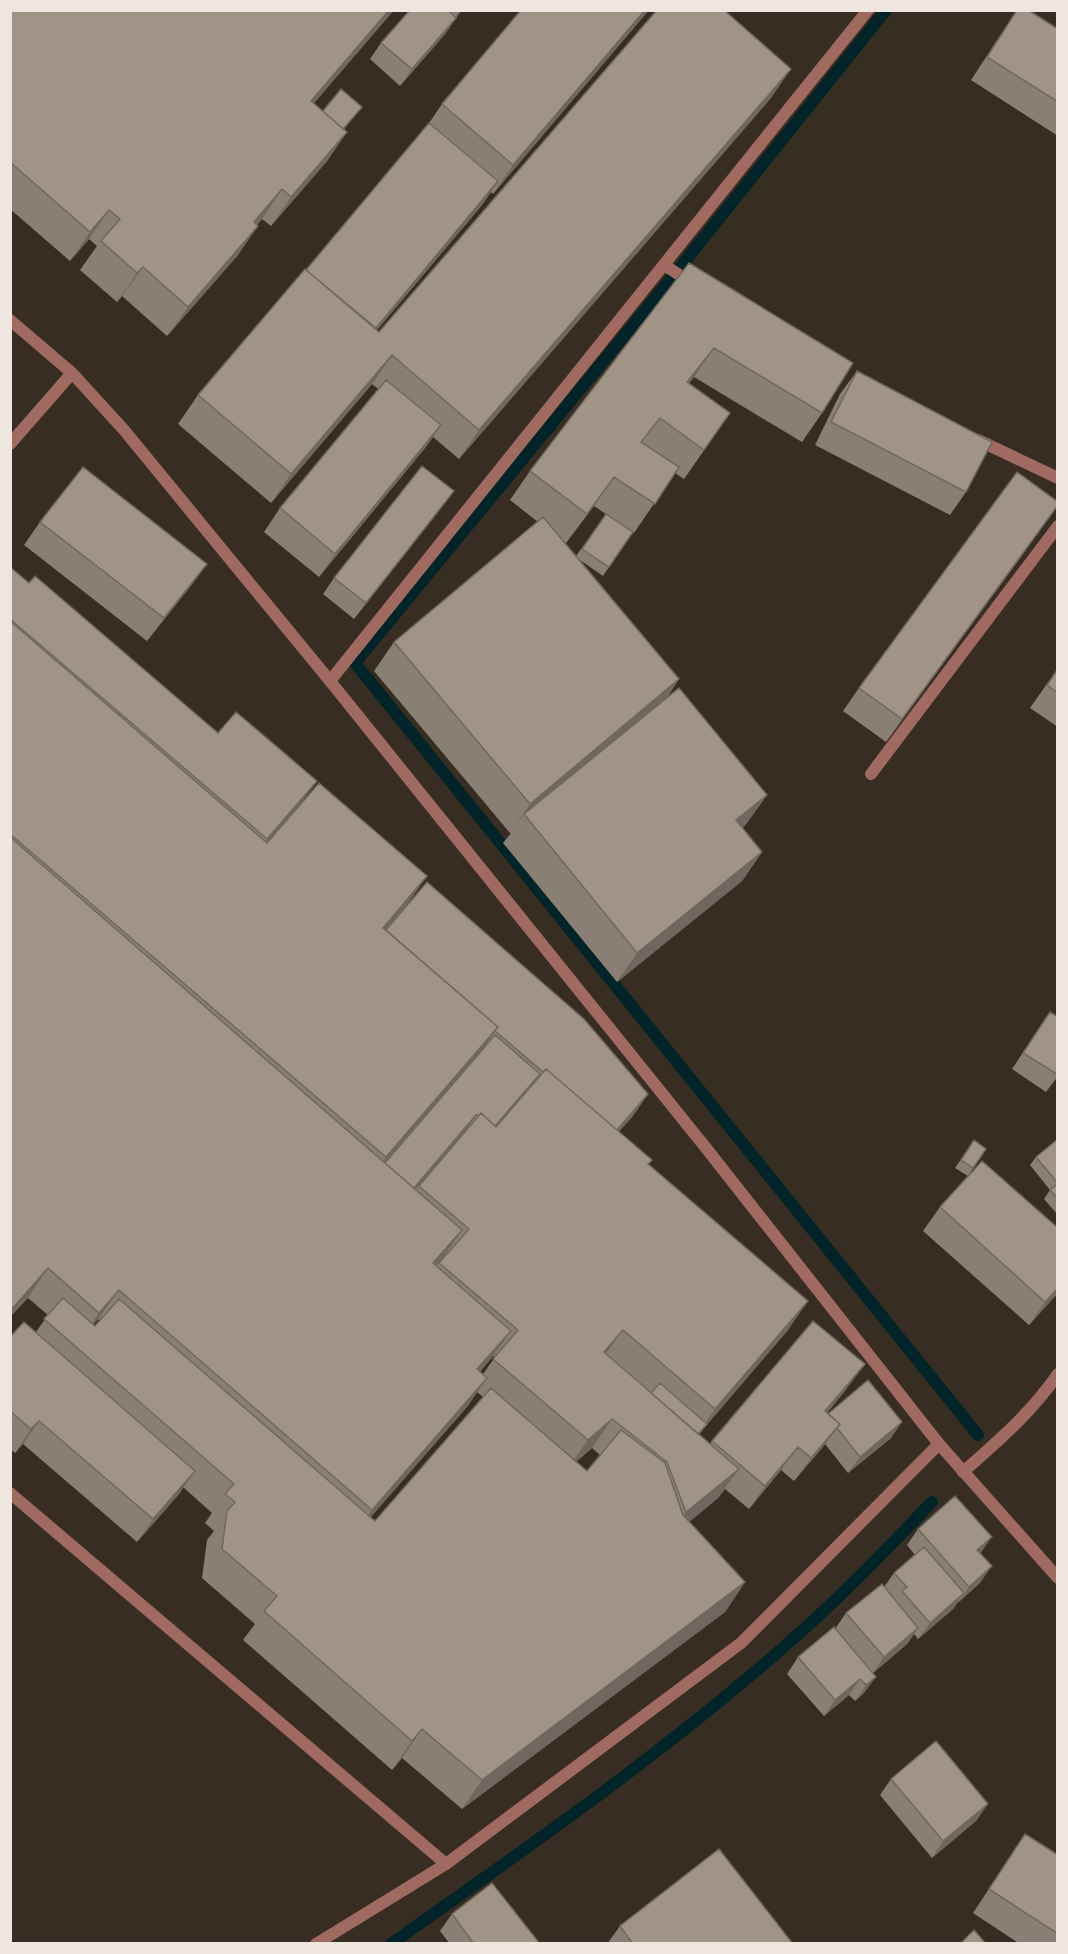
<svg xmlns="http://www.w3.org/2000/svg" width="1068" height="1954" font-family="Ubuntu,sans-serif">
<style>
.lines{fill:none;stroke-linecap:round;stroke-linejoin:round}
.stream{stroke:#012428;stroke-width:12}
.minor{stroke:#a06a60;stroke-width:12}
.tertiary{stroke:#a06a60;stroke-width:12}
.wall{fill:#8a7f74;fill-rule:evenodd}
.shaded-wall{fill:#70685e}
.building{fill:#a09487;stroke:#70685e;stroke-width:1.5}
</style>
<rect width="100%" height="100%" fill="#372d22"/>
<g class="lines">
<path class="stream" d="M886 10 670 280 355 663 978 1435
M391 1944C526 1849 662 1754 786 1645 838 1600 885 1551 932 1502"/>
<path class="minor" d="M664 265 692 283
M978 440 1058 478
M330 681 868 10
M871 774 1058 526
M963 1472C998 1441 1031 1413 1058 1374
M316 1944 446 1864 741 1643 939 1444"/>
<path class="tertiary" d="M10 320 72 373 124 430 330 681 706 1148 939 1444 1058 1578
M10 444 72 373
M10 1493 446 1864"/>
</g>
<path class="wall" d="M10 10H394L314 103 323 111 362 107 344 129 347 132 327 161 271 226 262 219 257 225 238 255 167 336 122 296 117 302 80 270 97 246 89 239 70 261 10 209Z
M410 10H462L445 34 400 86 370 59 381 43Z
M649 10 493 194 491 192 482 205 377 330 379 332 771 98 459 459 433 437 425 448 319 577 264 532 280 508 378 389 372 384 271 503 178 424 198 395 306 270 427 126 442 104Z
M1017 10 1058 29V136L971 80Z
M689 263 822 413 802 442 694 377 689 383 730 413 684 479 675 473 634 533 633 532 603 576 580 560 679 679 666 699 767 795 746 824 742 828 762 852 742 881 617 982 503 843 511 833H510L374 671 394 642 538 522 510 500 530 471ZM594 506 606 514 576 556 564 542 566 543Z
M857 371 966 492 950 515 815 445 840 394Z
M442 507 354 619 323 594 334 578Z
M40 522 190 587 147 641 24 545Z
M1043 526 886 742 843 711 859 688Z
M10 567 29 583 218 733 317 781 300 804 408 904 648 1094 632 1117 619 1131 649 1165 788 1330 704 1428 699 1435 710 1444 712 1441 848 1387 827 1413 891 1438 848 1473 825 1444 794 1481 781 1470 749 1509 725 1489 718 1498 689 1522 745 1582 725 1612 462 1809 402 1758 392 1770 243 1640 255 1624 202 1578 207 1540 214 1531 205 1523 212 1513 183 1487 179 1494 137 1542 23 1444 15 1453 10 1449V1337L36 1332 48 1315 28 1298 10 1317ZM98 1319 100 1321 95 1326 93 1325ZM493 1356 495 1357 483 1374 480 1372ZM477 1392 483 1397 375 1521 370 1517 467 1407ZM592 1448 600 1455 587 1471 576 1462Z
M1058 668V727L1030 708Z
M1050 1012 1058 1017V1076L1046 1092 1012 1069Z
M1058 1139V1215L1044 1199 1050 1190 1030 1165 1036 1157Z
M974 1140 986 1149 968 1176 1058 1228V1293L1029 1325 923 1231 940 1207 968 1176 955 1168Z
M918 1529 980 1554V1583L957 1603 953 1609 918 1639 914 1634 907 1644 873 1673 864 1693 855 1701 849 1695 824 1716 787 1674 798 1657 835 1629 846 1613 884 1587 894 1573 915 1555 907 1545Z
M891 1779 977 1820 932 1858 880 1795Z
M1025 1834 1058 1855V1944H1020L973 1913Z
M452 1914 540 1944H450L440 1931Z
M620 1926 793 1944H607Z"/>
<path class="shaded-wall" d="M389 10H394L291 130 311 101Z
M460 10H462L448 27Z
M645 10H649L493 194 513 165Z
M456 18 445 34 400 86 412 69Z
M791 69 771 98 459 459 479 430Z
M362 107 356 115 330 146 336 137Z
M347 132 327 161 271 226 291 197Z
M498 181 482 205 359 351 376 328Z
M282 189 262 219 233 251 254 222Z
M109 210 89 239 70 261 90 232Z
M258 226 238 255 167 336 188 307Z
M143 267 122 296 117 302 137 273Z
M714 348 694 377 667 411 687 382Z
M392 355 372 384 271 503 291 474Z
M441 425 425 448 319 577 335 554Z
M614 477 594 506 566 543 587 514Z
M454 491 442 507 354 619 366 603Z
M1058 505 1043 526 886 742 902 719Z
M207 564 190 587 147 641 164 618Z
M679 679 659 708 524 814 510 833 530 804Z
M317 781 296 810 247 868 267 839Z
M767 795 746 824 715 849 736 820Z
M762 852 742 881 617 982 637 953Z
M427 876 407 905 363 957 383 928Z
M498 1027 478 1056 365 1187 386 1157Z
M648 1094 632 1117 597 1157 614 1134Z
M476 1115 460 1138 395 1213 412 1190Z
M462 1230 442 1259 413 1292 433 1263Z
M48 1268 28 1298 10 1317V1311Z
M1058 1288V1293L1029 1325 1045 1302Z
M119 1290 98 1319 79 1342 99 1313Z
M808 1301 788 1330 704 1428 695 1440 698 1433 715 1409Z
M623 1330 602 1359 604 1352Z
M511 1331 490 1360 457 1398 477 1369Z
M865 1364 848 1387 809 1434 825 1411Z
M487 1378 467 1407 352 1539 372 1510Z
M612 1419 592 1448 567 1469 588 1440Z
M39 1421 23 1444 15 1453 31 1429Z
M902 1422 891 1438 848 1473 860 1457Z
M840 1424 823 1447 794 1481 811 1458Z
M798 1447 781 1470 749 1509 765 1486Z
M739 1469 718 1498 666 1541 686 1512Z
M195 1471 179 1494 137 1542 153 1519Z
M992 1537 980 1554 977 1550Z
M992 1566 980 1583 958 1603 969 1587Z
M745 1582 725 1612 462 1809 482 1780Z
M964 1593 953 1609 918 1639 930 1623Z
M918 1628 907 1644 872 1674 884 1657Z
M876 1677 864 1693 855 1701 866 1685Z
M860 1679 849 1695 824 1716 835 1700Z
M422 1729 402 1758 392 1770 412 1741Z
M988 1804 977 1820 932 1858 943 1841Z"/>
<path class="building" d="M10 10H389L311 101 347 132 291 197 282 189 254 222 258 226 188 307 143 267 137 273 101 241 120 219 109 210 90 232 10 162Z
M410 10H448L456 18 412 69 381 43Z
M521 10H645L513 165 442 104Z
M657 10H724L791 69 479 430 392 355 291 474 198 395 305 269 379 332Z
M1017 10H1028L1058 29V102L987 57Z
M341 89 362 107 343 129 323 111Z
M429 123 498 181 376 328 306 270Z
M689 263 853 363 822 413 714 348 687 382 730 413 704 450 660 418 641 442 679 467 655 504 614 477 587 514 530 471Z
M857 371 992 442 966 492 831 422Z
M386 380 441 425 335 554 280 508Z
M422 466 454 491 366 603 334 578Z
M83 467 207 564 164 618 40 522Z
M1017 472 1058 502V505L902 719 859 688Z
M606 514 633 532 609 567 582 549Z
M543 517 679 679 530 804 394 642Z
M10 567 29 583 35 576 218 733 236 712 317 781 267 839 10 619Z
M10 621 267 843 319 783 427 876 383 928 498 1027 386 1157 10 834Z
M1058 669V693L1047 685Z
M679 688 767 795 736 820 762 852 637 953 524 814Z
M10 837 462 1230 433 1263 511 1331 477 1369 487 1378 372 1510 119 1290 99 1313 48 1268 10 1311Z
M427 882 584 1019 648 1094 617 1130 546 1069 543 1072 495 1031 498 1027 386 930Z
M1050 1012 1058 1017V1075L1023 1053Z
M495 1035 540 1074 495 1126 481 1113 478 1116 476 1115 414 1188 385 1163Z
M546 1069 652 1160 648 1164 808 1301 715 1409 623 1330 604 1352 739 1469 686 1512 667 1462 612 1419 588 1440 493 1359 518 1330 439 1263 469 1229 419 1186 481 1113 496 1127Z
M1058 1139V1180L1056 1181 1036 1157Z
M974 1140 986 1149 973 1168 961 1160Z
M982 1161 1058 1228V1288L1045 1302 940 1207Z
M1058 1184V1199L1050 1190Z
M63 1298 95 1326 119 1299 375 1521 491 1388 587 1471 621 1430 665 1463 683 1515 745 1582 482 1780 422 1729 412 1741 264 1611 277 1596 222 1549 227 1511 235 1502 225 1494 234 1484 44 1319Z
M813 1321 865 1364 825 1411 840 1424 811 1458 798 1447 765 1486 712 1441Z
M24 1322 195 1471 153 1519 39 1421 31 1429 10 1411V1337Z
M868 1380 902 1422 860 1457 837 1428 840 1424 828 1414Z
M660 1383 707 1424 698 1434 651 1393Z
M955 1496 992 1537 977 1550 992 1566 969 1587 918 1529Z
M924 1547 964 1593 930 1623 902 1591 907 1587 894 1573Z
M882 1584 918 1628 884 1657 846 1613Z
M834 1627 876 1677 866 1685 860 1679 835 1700 798 1657Z
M936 1741 988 1804 943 1841 891 1779Z
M1025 1834 1058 1855V1934L989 1889Z
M719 1849 793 1944H633L620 1926Z
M492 1883 540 1944H474L452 1914Z
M974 1930 986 1944H960Z"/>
<rect width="1068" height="1954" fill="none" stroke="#eee7e0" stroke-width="24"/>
</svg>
